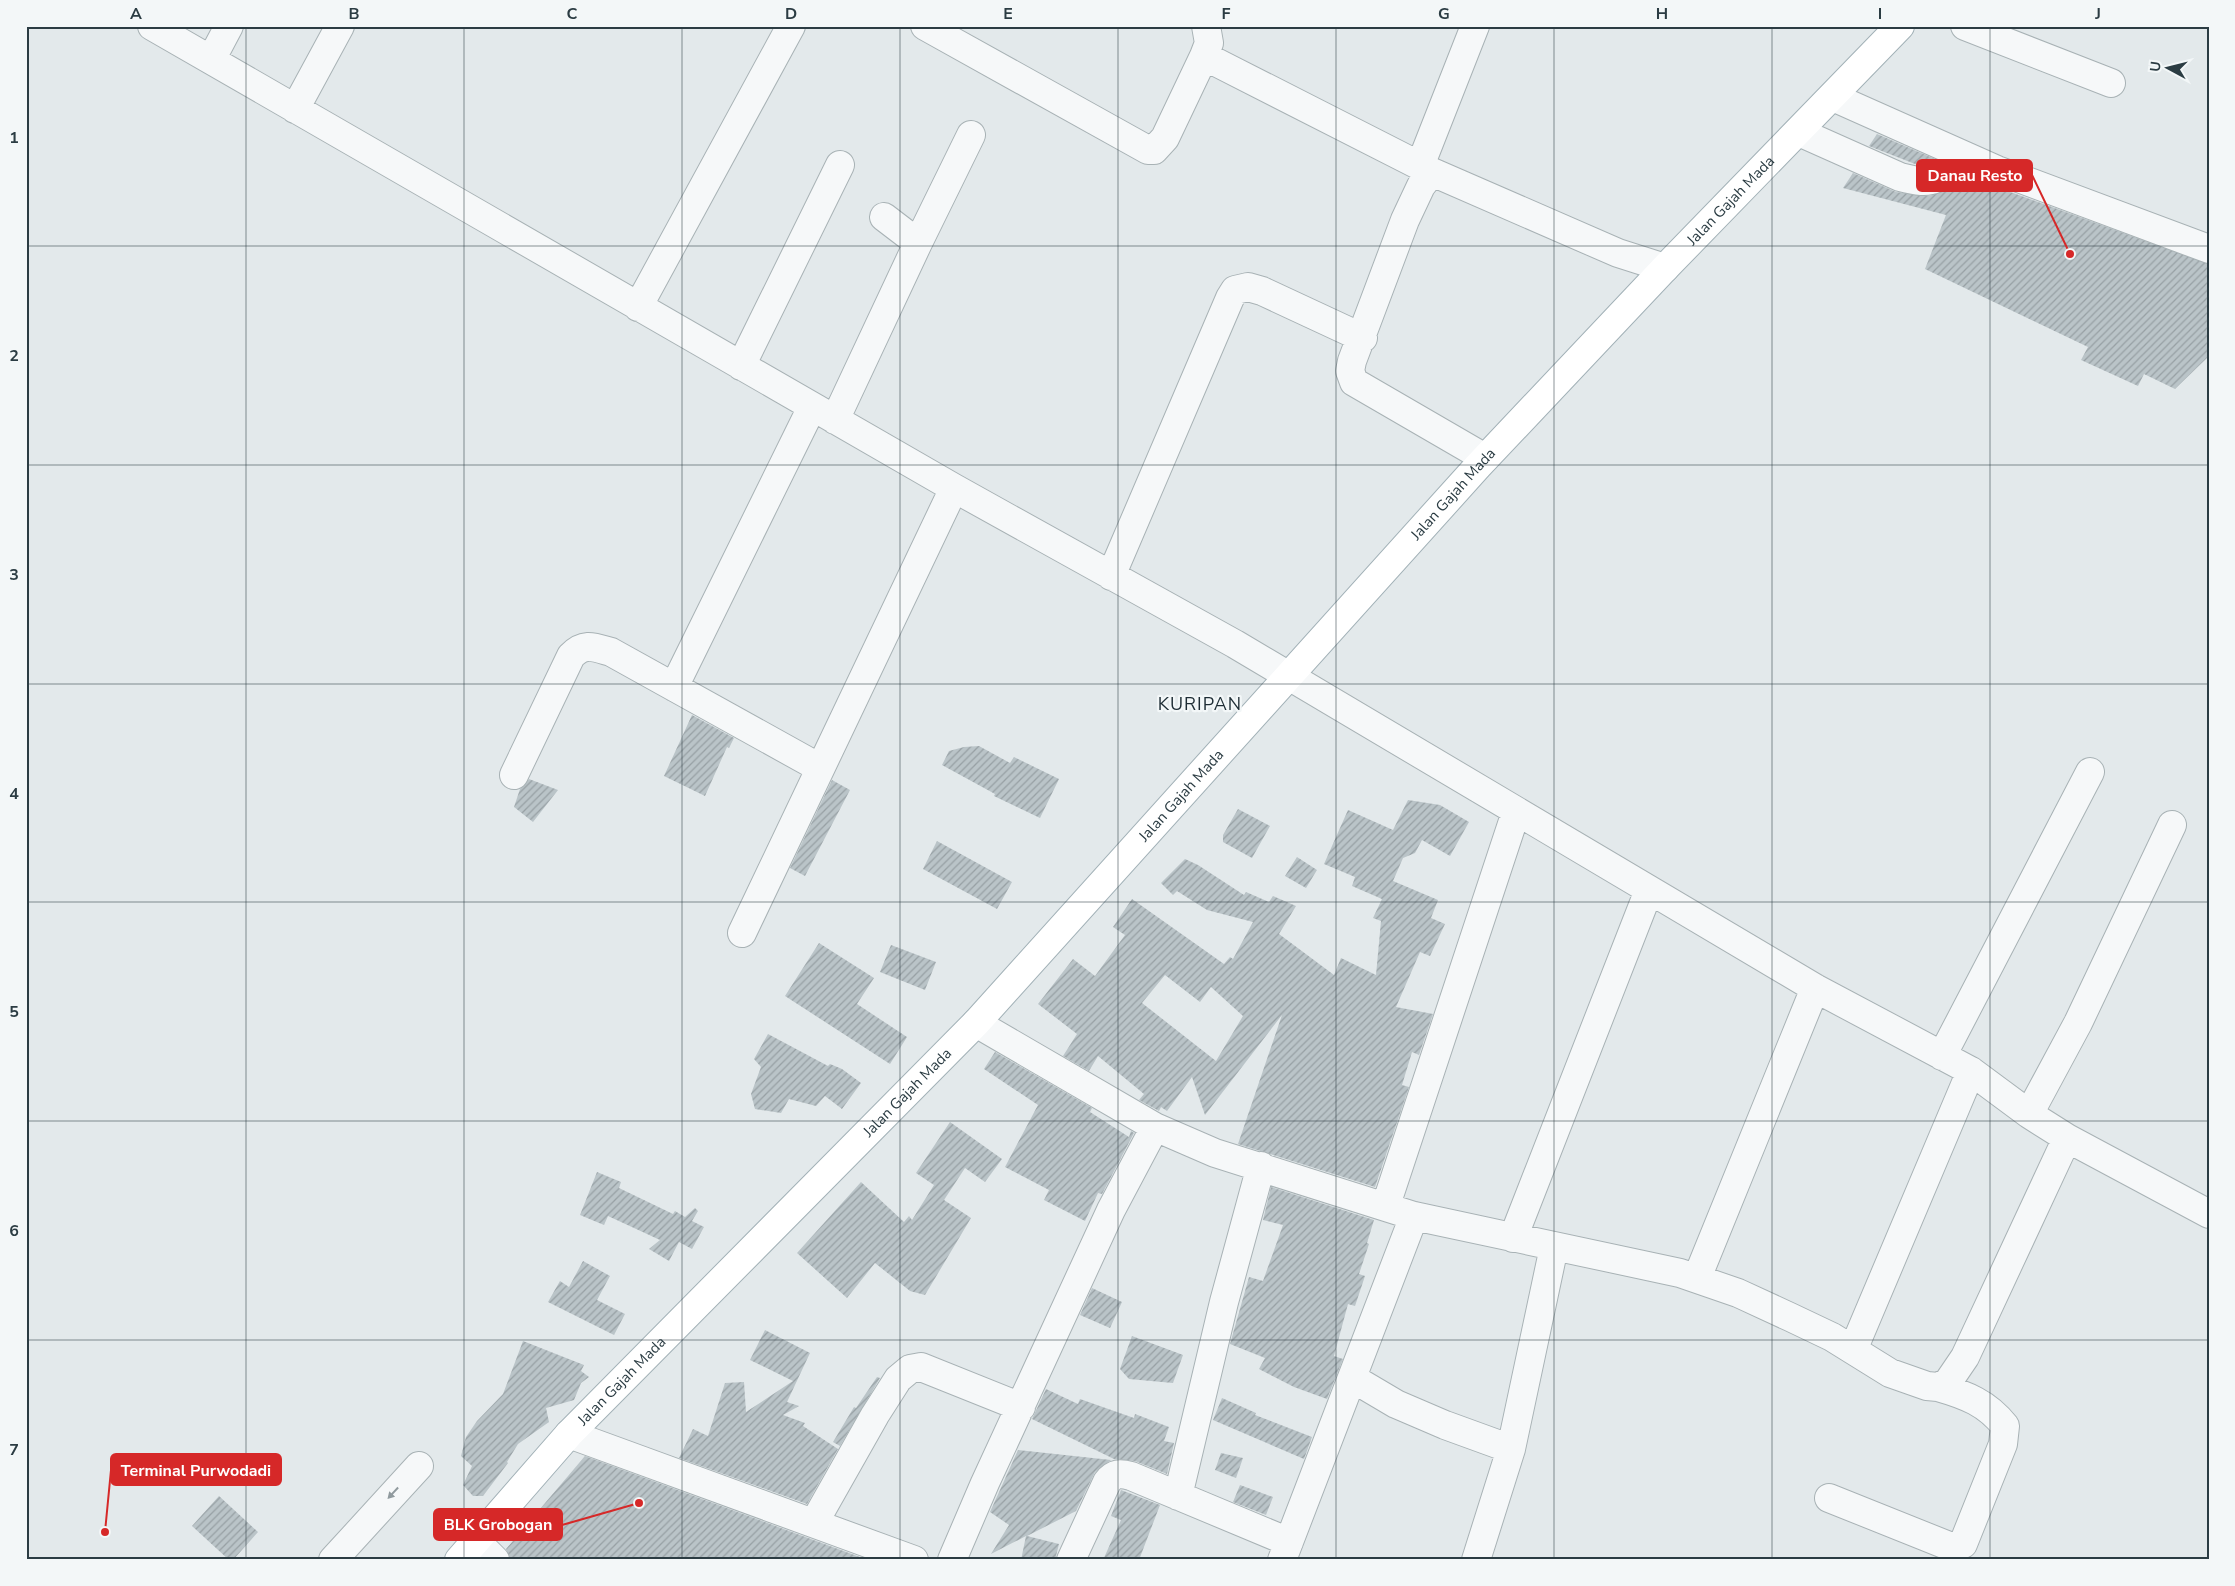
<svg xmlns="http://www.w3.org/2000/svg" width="2235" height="1586" font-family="'Nunito Sans',sans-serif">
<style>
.building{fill:url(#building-hatch);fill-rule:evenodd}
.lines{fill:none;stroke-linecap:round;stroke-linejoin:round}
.minor-casing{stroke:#a8b2b5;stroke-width:30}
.major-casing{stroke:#a2b1b7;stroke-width:30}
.minor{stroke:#f6f8f9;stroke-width:28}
.major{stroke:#fff;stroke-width:28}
.oneway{fill:#909a9e}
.grid{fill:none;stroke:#2b3c43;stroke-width:1;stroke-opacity:0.55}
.labels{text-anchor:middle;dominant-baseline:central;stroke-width:4.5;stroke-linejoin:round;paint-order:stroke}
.street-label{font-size:15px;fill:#2b3c43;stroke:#f3f7f8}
.quarter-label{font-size:18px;letter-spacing:1px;fill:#1d2c34;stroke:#f3f7f8}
.leader{fill:none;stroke:#d62828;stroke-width:2}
.callout-dot{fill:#d62828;stroke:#f3f7f8;stroke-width:2}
.callout{fill:#d62828;stroke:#d62828;stroke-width:2}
.callout-label{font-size:16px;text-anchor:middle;font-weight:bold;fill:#fff}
.neatline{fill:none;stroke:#2b3c43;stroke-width:2}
.grid-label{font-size:16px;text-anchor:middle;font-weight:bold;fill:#2b3c43}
</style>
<defs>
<pattern id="building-hatch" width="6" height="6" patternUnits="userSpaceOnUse" patternTransform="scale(1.25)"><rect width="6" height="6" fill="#bac4c8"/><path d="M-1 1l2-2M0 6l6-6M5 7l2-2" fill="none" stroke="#97a0a4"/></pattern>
</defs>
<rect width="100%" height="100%" fill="#e3e9eb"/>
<path class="building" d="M1877 134 1935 159 1926 165 1915 164 1869 146Z
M1964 172 1991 185 2209 264V356L2175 389 2144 374 2138 386 2081 360 2088 347 1925 269 1946 215 1843 188 1853 173 1896 192 1930 196 1949 188Z
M692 715 734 738 729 748 727 747 705 796 664 776Z
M979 746 1010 763 1014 757 1059 779 1040 818 994 796 995 794 942 765 949 751 964 747Z
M529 779 558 790 533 822 514 807 520 789Z
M832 780 850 790 805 876 790 868Z
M1408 800 1440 805 1469 822 1450 856 1422 840 1415 853 1403 858 1393 881 1438 900 1431 918 1445 924 1430 956 1420 952 1396 1007 1433 1014 1419 1055 1412 1052 1402 1085 1409 1087 1375 1187 1238 1144 1282 1015 1205 1115 1192 1077 1167 1111 1161 1107 1159 1111 1139 1100 1144 1094 1098 1056 1089 1071 1063 1056 1077 1034 1038 1004 1073 959 1095 976 1125 935 1113 927 1132 899 1224 964 1230 957 1233 959 1253 922 1207 910 1177 891 1173 895 1161 883 1185 859 1198 865 1244 895 1246 892 1269 902 1273 896 1296 906 1279 934 1334 975 1341 958 1376 975 1381 921 1373 918 1382 899 1352 886 1355 877 1324 864 1348 810 1393 830ZM1165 975 1200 1002 1211 987 1243 1016 1216 1061 1142 1003Z
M1238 809 1270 826 1252 858 1223 842V835Z
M937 841 1012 882 997 909 923 869Z
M1297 857 1317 870 1306 888 1285 876Z
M819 943 874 978 857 1004 907 1037 890 1064 785 996Z
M891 945 936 962 925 990 880 972Z
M768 1034 828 1066 830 1064 842 1069 861 1083 842 1109 825 1096 816 1106 789 1099 781 1113 755 1109 751 1094 761 1067 754 1059Z
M995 1052 1092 1108 1090 1112 1129 1137 1131 1131 1134 1133 1102 1194 1098 1193 1085 1221 1044 1200 1049 1190 1005 1167 1038 1105 984 1069Z
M950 1122 1002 1159 985 1182 965 1168 944 1200 971 1218 925 1295 910 1291 875 1263 847 1298 797 1253 861 1182 904 1222 909 1216 912 1220 934 1185 916 1173Z
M597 1172 621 1182 619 1188 673 1214 675 1211 685 1217 695 1208 698 1211 692 1221 704 1227 692 1249 679 1242 669 1261 649 1249 660 1240 608 1216 604 1225 580 1215Z
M1271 1187 1374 1220 1367 1243 1369 1244 1359 1274 1365 1276 1355 1306 1348 1304 1334 1356 1343 1359 1327 1399 1294 1387 1259 1369 1265 1358 1230 1344 1249 1277 1263 1281 1283 1225 1263 1220Z
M583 1261 610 1276 597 1300 625 1314 614 1335 548 1302 560 1281 569 1287Z
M1092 1288 1122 1302 1110 1328 1080 1315Z
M765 1330 810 1353 787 1402 799 1406 783 1415 805 1423 803 1426 838 1449 807 1504 679 1458 693 1429 708 1436 725 1383 744 1382 746 1412 793 1381 750 1360Z
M1132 1336 1183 1355 1173 1383 1129 1379 1120 1369Z
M523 1341 584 1365 581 1371 589 1377 581 1383 574 1400 546 1408 549 1422 518 1444 507 1462 508 1463 483 1496H473L463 1485 472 1466 461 1456 466 1437 477 1421 503 1394Z
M877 1377 880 1378 840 1446 833 1442 854 1407 856 1408Z
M1046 1389 1078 1404 1080 1399 1134 1418 1135 1414 1169 1427 1164 1441 1174 1443 1167 1474 1135 1461 1114 1459 1032 1419Z
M1222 1398 1256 1413 1255 1415 1312 1437 1304 1459 1213 1420Z
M1018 1450 1111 1460 1095 1472 1076 1511 1027 1536 1059 1544 1055 1560H1021L1026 1536 991 1554 1009 1525 990 1512Z
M1221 1453 1243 1458 1236 1478 1215 1470Z
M585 1456 868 1560H510L506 1549Z
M1240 1485 1273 1497 1266 1515 1233 1502Z
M1121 1490 1160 1505 1139 1560H1103L1121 1520 1111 1516Z
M219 1496 258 1532 233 1560H229L192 1526Z"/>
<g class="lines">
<g class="minor-casing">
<path id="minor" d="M152 26 954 488 1235 644 1815 988 1971 1071 2029 1114 2067 1138 2209 1214
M925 26 1148 150H1154L1165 138 1204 56
M1206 26 1209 43 1204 56 1432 172 1618 253 1665 268
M1965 26 2111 83
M211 60 229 26
M1833 97 1997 170 2209 249
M295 109 340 26
M1799 132 1900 177C1935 186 1939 181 1959 153
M1420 166 1475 26
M1432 172 1421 186 1405 220 1352 361 1350 371 1354 382 1485 458
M918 243 971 135
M638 307 791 26
M741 366 840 165
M835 420 918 243 884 217
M1111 576 1230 298 1235 290 1248 287 1262 291 1363 338
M674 687 812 407
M514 775 571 656C584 642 594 647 611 652L820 768
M742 933 954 488
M976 1023 1155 1127 1215 1153 1414 1216 1680 1273 1738 1293 1790 1317 1832 1337 1890 1373 1927 1386 1938 1387 1948 1382 1965 1357 2067 1138
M1942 1056 2090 772
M2029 1114 2078 1023 2172 825
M1386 1205 1516 812
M1513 1238 1649 890
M1697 1278 1815 988
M1853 1350 1971 1071
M1352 1378 1396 1404 1445 1425 1511 1449
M569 1434 914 1560
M1178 1496 1224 1302 1261 1166
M1829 1498 1954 1548 1963 1544 2003 1444 2005 1426C1987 1403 1966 1395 1938 1387
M814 1523 875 1415 898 1379 910 1369 921 1367 1021 1407
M476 1541 495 1560
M333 1560 419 1466
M952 1560 985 1483 1111 1210 1155 1127
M1071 1560 1107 1482C1114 1473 1120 1473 1131 1476L1289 1542
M1282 1560 1414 1216
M1476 1560 1511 1449 1554 1247"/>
</g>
<g class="major-casing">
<g id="major">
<path id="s1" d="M459 1560 569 1434 976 1023 1478 466 1665 268 1900 26"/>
</g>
</g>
<use href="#minor" class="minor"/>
<use href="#major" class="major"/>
</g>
<defs><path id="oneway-solid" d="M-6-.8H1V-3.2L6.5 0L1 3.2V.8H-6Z" transform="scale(1.25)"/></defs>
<use class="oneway" href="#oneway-solid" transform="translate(393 1493) rotate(133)"/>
<path class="grid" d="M246 26V1560M464 26V1560M682 26V1560M900 26V1560M1118 26V1560M1336 26V1560M1554 26V1560M1772 26V1560M1990 26V1560M26 246H2209M26 465H2209M26 684H2209M26 902H2209M26 1121H2209M26 1340H2209"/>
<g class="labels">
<g class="street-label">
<text stroke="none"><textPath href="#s1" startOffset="1862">Jalan Gajah Mada</textPath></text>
<text stroke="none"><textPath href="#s1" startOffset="1458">Jalan Gajah Mada</textPath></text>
<text stroke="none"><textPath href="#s1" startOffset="1052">Jalan Gajah Mada</textPath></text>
<text stroke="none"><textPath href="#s1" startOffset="648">Jalan Gajah Mada</textPath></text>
<text stroke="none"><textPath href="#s1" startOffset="242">Jalan Gajah Mada</textPath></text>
</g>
<g class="quarter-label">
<text x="1200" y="704">KURIPAN</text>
</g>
</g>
<path class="leader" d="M2070 254L2032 175M105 1532L111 1470M639 1503L562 1525"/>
<g class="callout-dot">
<circle cx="2070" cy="254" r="5"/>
<circle cx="105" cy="1532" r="5"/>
<circle cx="639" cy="1503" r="5"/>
</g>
<g class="callout">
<rect x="1917" y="160" width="115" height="31" rx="5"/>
<rect x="111" y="1454" width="170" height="31" rx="5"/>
<rect x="434" y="1509" width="128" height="31" rx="5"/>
</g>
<g class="callout-label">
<text x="1975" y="181">Danau Resto</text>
<text x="196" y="1476">Terminal Purwodadi</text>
<text x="498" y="1530">BLK Grobogan</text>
</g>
<rect width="2235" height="1586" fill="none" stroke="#f3f7f8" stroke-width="55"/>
<g transform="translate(2168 68) rotate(277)" stroke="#f3f7f8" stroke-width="4" paint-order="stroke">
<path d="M0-4L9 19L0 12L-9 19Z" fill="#2b3c43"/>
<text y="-8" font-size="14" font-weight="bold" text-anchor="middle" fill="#2b3c43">U</text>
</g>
<rect x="28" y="28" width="2180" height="1530" class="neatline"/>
<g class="grid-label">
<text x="136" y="19">A</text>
<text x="354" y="19">B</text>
<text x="572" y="19">C</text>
<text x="791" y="19">D</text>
<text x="1008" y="19">E</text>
<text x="1226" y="19">F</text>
<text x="1444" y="19">G</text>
<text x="1662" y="19">H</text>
<text x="1880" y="19">I</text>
<text x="2098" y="19">J</text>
<text x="14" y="143">1</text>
<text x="14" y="361">2</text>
<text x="14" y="580">3</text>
<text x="14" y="799">4</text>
<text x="14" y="1017">5</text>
<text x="14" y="1236">6</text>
<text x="14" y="1455">7</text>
</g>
</svg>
